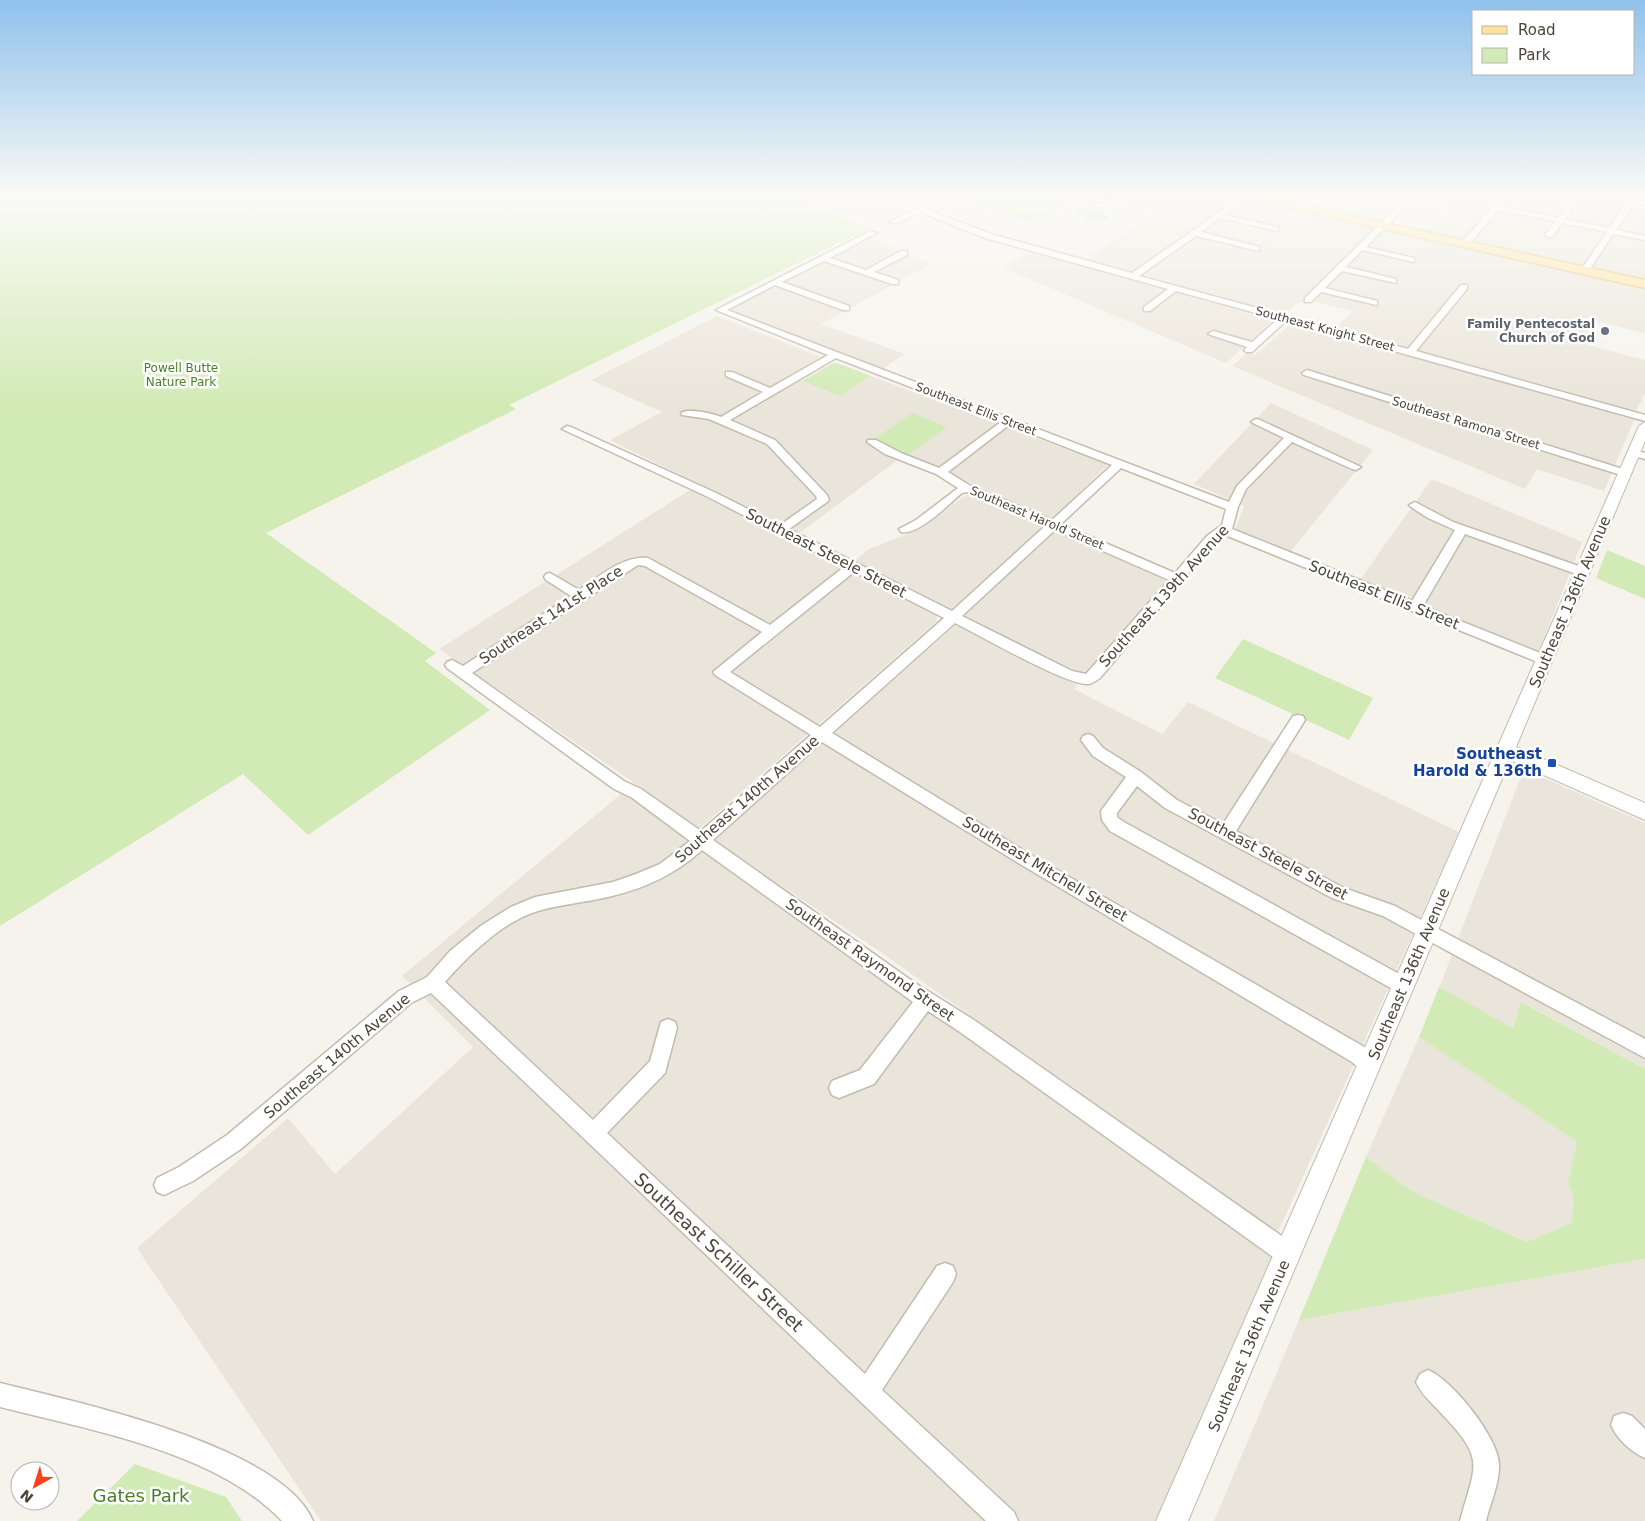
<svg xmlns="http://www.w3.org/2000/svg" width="1645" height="1521" font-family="'DejaVu Sans',sans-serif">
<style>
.residential{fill:#eae5da}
.green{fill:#d2eab5}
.water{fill:#a9d4f2}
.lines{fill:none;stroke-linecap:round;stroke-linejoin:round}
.minor-casing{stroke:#c2bbae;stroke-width:3}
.tertiary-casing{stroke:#c2bbae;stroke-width:2}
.primary-casing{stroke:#e6c16a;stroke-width:3}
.minor{fill:#fff;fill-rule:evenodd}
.tertiary{fill:#fff;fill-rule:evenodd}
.primary{fill:#ffe39c;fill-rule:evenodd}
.worship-dot{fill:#6b7280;stroke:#fff;stroke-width:2}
.transit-dot{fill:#1a4fb4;stroke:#fff;stroke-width:2}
.labels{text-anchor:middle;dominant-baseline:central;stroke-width:5;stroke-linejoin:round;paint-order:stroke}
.far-worship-label{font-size:12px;font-weight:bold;fill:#5b616d;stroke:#fff;text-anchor:end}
.far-street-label{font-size:12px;fill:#4b4439;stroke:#fff}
.far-park-label{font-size:12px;fill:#4a7f2a;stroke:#fff}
.street-label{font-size:15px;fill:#4b4439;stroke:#fff}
.transit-label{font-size:15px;font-weight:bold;fill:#164399;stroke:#fff;text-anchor:end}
.near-street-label{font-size:18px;fill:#4b4439;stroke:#fff}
.near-park-label{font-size:18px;fill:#4a7f2a;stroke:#fff}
</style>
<rect width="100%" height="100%" fill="#f6f3ec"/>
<path class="residential" d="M1087 195H1228L1645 287V333L1580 317 1574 328 1588 332 1583 344 1645 360V393L1636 411 1336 328 1352 311 1316 302H1298L1284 315 1083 261 1156 212Z
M1462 195H1604L1645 203V280L1426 232Z
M872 238 931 264 821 324 905 354 882 369 725 309Z
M1031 252 1273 320 1226 363 1004 268Z
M717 316 821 357 789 376 839 396 871 376 1108 465 1052 519 908 455 947 427 873 440 906 454 798 534 610 440 662 412 591 380Z
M1291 324 1452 367 1634 420 1604 491 1537 469 1525 489 1232 366 1247 353 1255 355Z
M1271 403 1373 450 1291 551 1235 530 1244 506 1194 484Z
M1432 479 1582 542 1538 653 1360 580Z
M690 490 936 613 937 621 700 828 439 649Z
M969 493 1168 581 1087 672 1074 689 1162 734 1188 702 1459 832 1278 1232 869 944 713 840 966 616 853 562 869 549 922 528Z
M1524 769 1645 823V1069L1522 1002 1513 1028 1439 988Z
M627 789 1281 1258 1168 1521H321L137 1248 288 1118 335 1174 473 1047 402 976Z
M1419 1037 1577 1142 1568 1182 1574 1199 1571 1223 1527 1242 1413 1192 1366 1157Z
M1645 1259V1521H1214L1299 1320Z"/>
<path class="green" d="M0 195H792L869 228 509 405 516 409 266 533 436 653 425 661 490 710 308 835 243 774 0 926Z
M957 195H1086L1036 223 949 199Z
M833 363H837L871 376 839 396 802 381Z
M912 413 947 427 908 455 873 440Z
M1607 550 1645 566V599L1596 578Z
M1243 639 1373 698 1349 740 1215 678Z
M1439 987 1513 1028 1521 1002 1645 1069V1259L1299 1320 1366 1157 1413 1192 1527 1242 1571 1223 1574 1199 1568 1182 1577 1142 1419 1037Z
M135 1464 226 1497 242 1521H77Z"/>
<path class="water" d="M1081 208 1097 209 1109 216V219H1087L1073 210Z"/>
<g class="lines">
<g class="minor-casing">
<path id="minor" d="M943 195H952L926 209 991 234 1132 273 1244 195H1251L1225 215 1278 227V231L1220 218 1201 232 1259 247V251L1196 236 1139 276 1408 349 1461 285H1467V289L1416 351 1645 415V421L1286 321 1252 352H1246L1244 350 1247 347 1208 334 1213 331 1252 342 1278 319 1176 291 1150 311H1144V307L1168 289 985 238 920 212 896 224 889 222Z
M1084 195 1116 201 1127 195H1135L1117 206 1084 198Z
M1409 195H1417L1366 247 1414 258V262L1362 250 1346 267 1396 279V283L1342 271 1325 288 1377 301V305L1321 292 1311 302H1305V298Z
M1503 195H1511L1502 206 1558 218 1568 208 1572 210 1565 219 1609 228 1627 202 1602 197V195H1614L1645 201V205L1634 203 1616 230 1645 236V240L1613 234 1588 272H1585L1581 270 1607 232 1562 223 1552 237H1549L1545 235 1555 221 1498 210 1468 246H1462V242Z
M870 231 877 233 830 258 866 270 901 251H907V255L874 272 898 280V284H892L824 261 782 282 849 306V310H843L775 285 727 310 1229 502 1237 486 1284 438 1251 422 1256 419 1260 420 1361 467 1356 470 1352 469 1292 442 1246 489 1238 507 1232 529 1412 601 1455 530 1428 518 1411 507 1409 505 1415 502 1453 522 1587 569 1589 572 1587 575H1579L1465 534 1423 606 1550 657 1552 660 1550 663 1545 665 1225 535 1215 542 1100 678C1097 680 1093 683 1089 684 1068 686 979 635 955 623L832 733 1031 855 1366 1048 1377 1058 1380 1065 1377 1072 1370 1074 1363 1072 1352 1062 1020 864 822 742 713 840 915 983 974 1020 1296 1246 1299 1254 1296 1262 1288 1265 1280 1262 960 1032 928 1011 874 1084 839 1098 832 1095 829 1088 832 1081 860 1070 913 1002 702 850C677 873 646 888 612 896 588 902 562 904 538 911 503 921 468 956 445 982L593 1120 650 1061 661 1022 668 1019 675 1022 677 1028 665 1073 607 1133 865 1374 937 1266 945 1263 953 1266 956 1274 953 1282 882 1390 1014 1512 1018 1521H986L431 993 411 1003 241 1149 193 1181 164 1195 157 1192 154 1185 157 1178 179 1167 227 1135 399 991 427 977 450 951 482 925 511 907 535 897 613 882 636 874 660 864 690 841 631 797 614 789 447 668 445 665 447 662 452 660 463 666 571 596 546 580 544 577 546 574 550 573 579 590C600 576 622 556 648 558L770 625 844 567 706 496 562 429 567 426 571 427 714 492 780 525 817 499 816 496 767 444 709 419 682 415 681 413C687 408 713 413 721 417L763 392 726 376V372H732L770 388 828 355 716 310ZM836 358 1001 422 939 468 901 453 876 440H868L867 442 885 454 936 474 958 488 916 520 899 529 901 532C918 536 949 504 962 493L968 492 1045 526 952 611 789 529 827 502 829 500 827 495 775 440 730 420ZM1009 425 1112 465 1052 520 969 485 948 472ZM1121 468 1226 509 1222 525 1207 536 1175 573 1061 524ZM1055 530 1169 580 1086 674 1072 671 962 616ZM638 565 645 566 762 632 713 672 715 675 811 735 701 831 641 789 624 781 472 673ZM854 572 944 618 820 727 730 672Z
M1307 370 1629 471 1631 473 1629 475H1621L1304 375 1302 373Z
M1634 450 1645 453V459L1630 455 1629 453Z
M1298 715 1303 716 1305 720 1236 831 1344 888 1395 906 1645 1039V1058L1383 916 1332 898 1165 808 1137 786 1117 813V817L1122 821 1410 980 1413 986 1410 992 1404 994 1398 992 1110 831 1102 820 1101 811 1126 777 1093 756 1081 740 1083 736 1088 734 1093 736 1103 748 1141 772 1177 800 1223 824 1293 716Z
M1428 1370C1452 1380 1498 1437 1499 1464 1500 1483 1490 1503 1486 1521H1460C1476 1462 1486 1460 1440 1412 1431 1402 1421 1394 1416 1382L1420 1374Z
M0 1383C75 1402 281 1445 313 1521H282C217 1452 90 1430 0 1407Z
M1623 1413 1632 1416 1645 1429V1458C1631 1452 1617 1439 1611 1425L1614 1416Z"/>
</g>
<g class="tertiary-casing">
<path id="tertiary" d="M1645 422V441L1516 747 1645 803V820L1510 760 1188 1521H1156L1639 426Z"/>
</g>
<g class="primary-casing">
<path id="primary" d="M1240 195H1258L1645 280V288L1245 198Z"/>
</g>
<use href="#minor" class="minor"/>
<use href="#tertiary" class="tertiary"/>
<use href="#primary" class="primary"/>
</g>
<linearGradient id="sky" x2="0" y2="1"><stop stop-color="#8fc1ec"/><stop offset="0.48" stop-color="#fbfaf6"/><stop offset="1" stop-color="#fbfaf6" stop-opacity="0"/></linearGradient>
<rect width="1645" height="408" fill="url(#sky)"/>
<circle class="worship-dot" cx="1605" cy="331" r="5"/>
<rect class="transit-dot" x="1547" y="758" width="10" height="10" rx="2.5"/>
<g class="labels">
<g class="far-worship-label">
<text x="1595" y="324">Family Pentecostal<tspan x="1595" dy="14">Church of God</tspan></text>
</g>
<g class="far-street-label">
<text transform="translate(1325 329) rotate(15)">Southeast Knight Street</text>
<text transform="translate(976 409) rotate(21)">Southeast Ellis Street</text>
<text transform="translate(1466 423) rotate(17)">Southeast Ramona Street</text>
<text transform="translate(1037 518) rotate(23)">Southeast Harold Street</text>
</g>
<g class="far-park-label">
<text x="181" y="368">Powell Butte<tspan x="181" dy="14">Nature Park</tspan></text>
</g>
<g class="street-label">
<text transform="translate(826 553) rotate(27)">Southeast Steele Street</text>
<text transform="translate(1384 595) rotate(22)">Southeast Ellis Street</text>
<text transform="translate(1164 596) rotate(-48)">Southeast 139th Avenue</text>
<text transform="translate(1570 602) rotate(-67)">Southeast 136th Avenue</text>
<text transform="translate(551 615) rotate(-33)">Southeast 141st Place</text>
<text transform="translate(747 799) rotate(-41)">Southeast 140th Avenue</text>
<text transform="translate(1268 854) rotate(28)">Southeast Steele Street</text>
<text transform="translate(1045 869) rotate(31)">Southeast Mitchell Street</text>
<text transform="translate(870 960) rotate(35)">Southeast Raymond Street</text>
<text transform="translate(1409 974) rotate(-67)">Southeast 136th Avenue</text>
<text transform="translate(337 1056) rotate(-40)">Southeast 140th Avenue</text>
<text transform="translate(1249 1346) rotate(-67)">Southeast 136th Avenue</text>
</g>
<g class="transit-label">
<text x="1542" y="754">Southeast<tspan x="1542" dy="17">Harold &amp; 136th</tspan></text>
</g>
<g class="near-street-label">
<text transform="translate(719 1252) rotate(43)">Southeast Schiller Street</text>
</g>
<g class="near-park-label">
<text x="141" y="1495">Gates Park</text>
</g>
</g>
<rect x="1472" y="10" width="162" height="65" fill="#ffffff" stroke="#b7b4b0"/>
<rect x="1482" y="26" width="25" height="8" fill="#ffe39c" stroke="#b7b4b0"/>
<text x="1518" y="35" font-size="15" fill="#4b4439">Road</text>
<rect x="1482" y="48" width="25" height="15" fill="#d2eab5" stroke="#b7b4b0"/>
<text x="1518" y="60" font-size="15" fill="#4b4439">Park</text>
<g transform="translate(35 1486) rotate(219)"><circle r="24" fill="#ffffff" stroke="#b7b4b0"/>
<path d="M0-4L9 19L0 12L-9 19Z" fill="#fc3f1d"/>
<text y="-8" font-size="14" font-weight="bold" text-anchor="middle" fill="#4b4439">N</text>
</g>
</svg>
